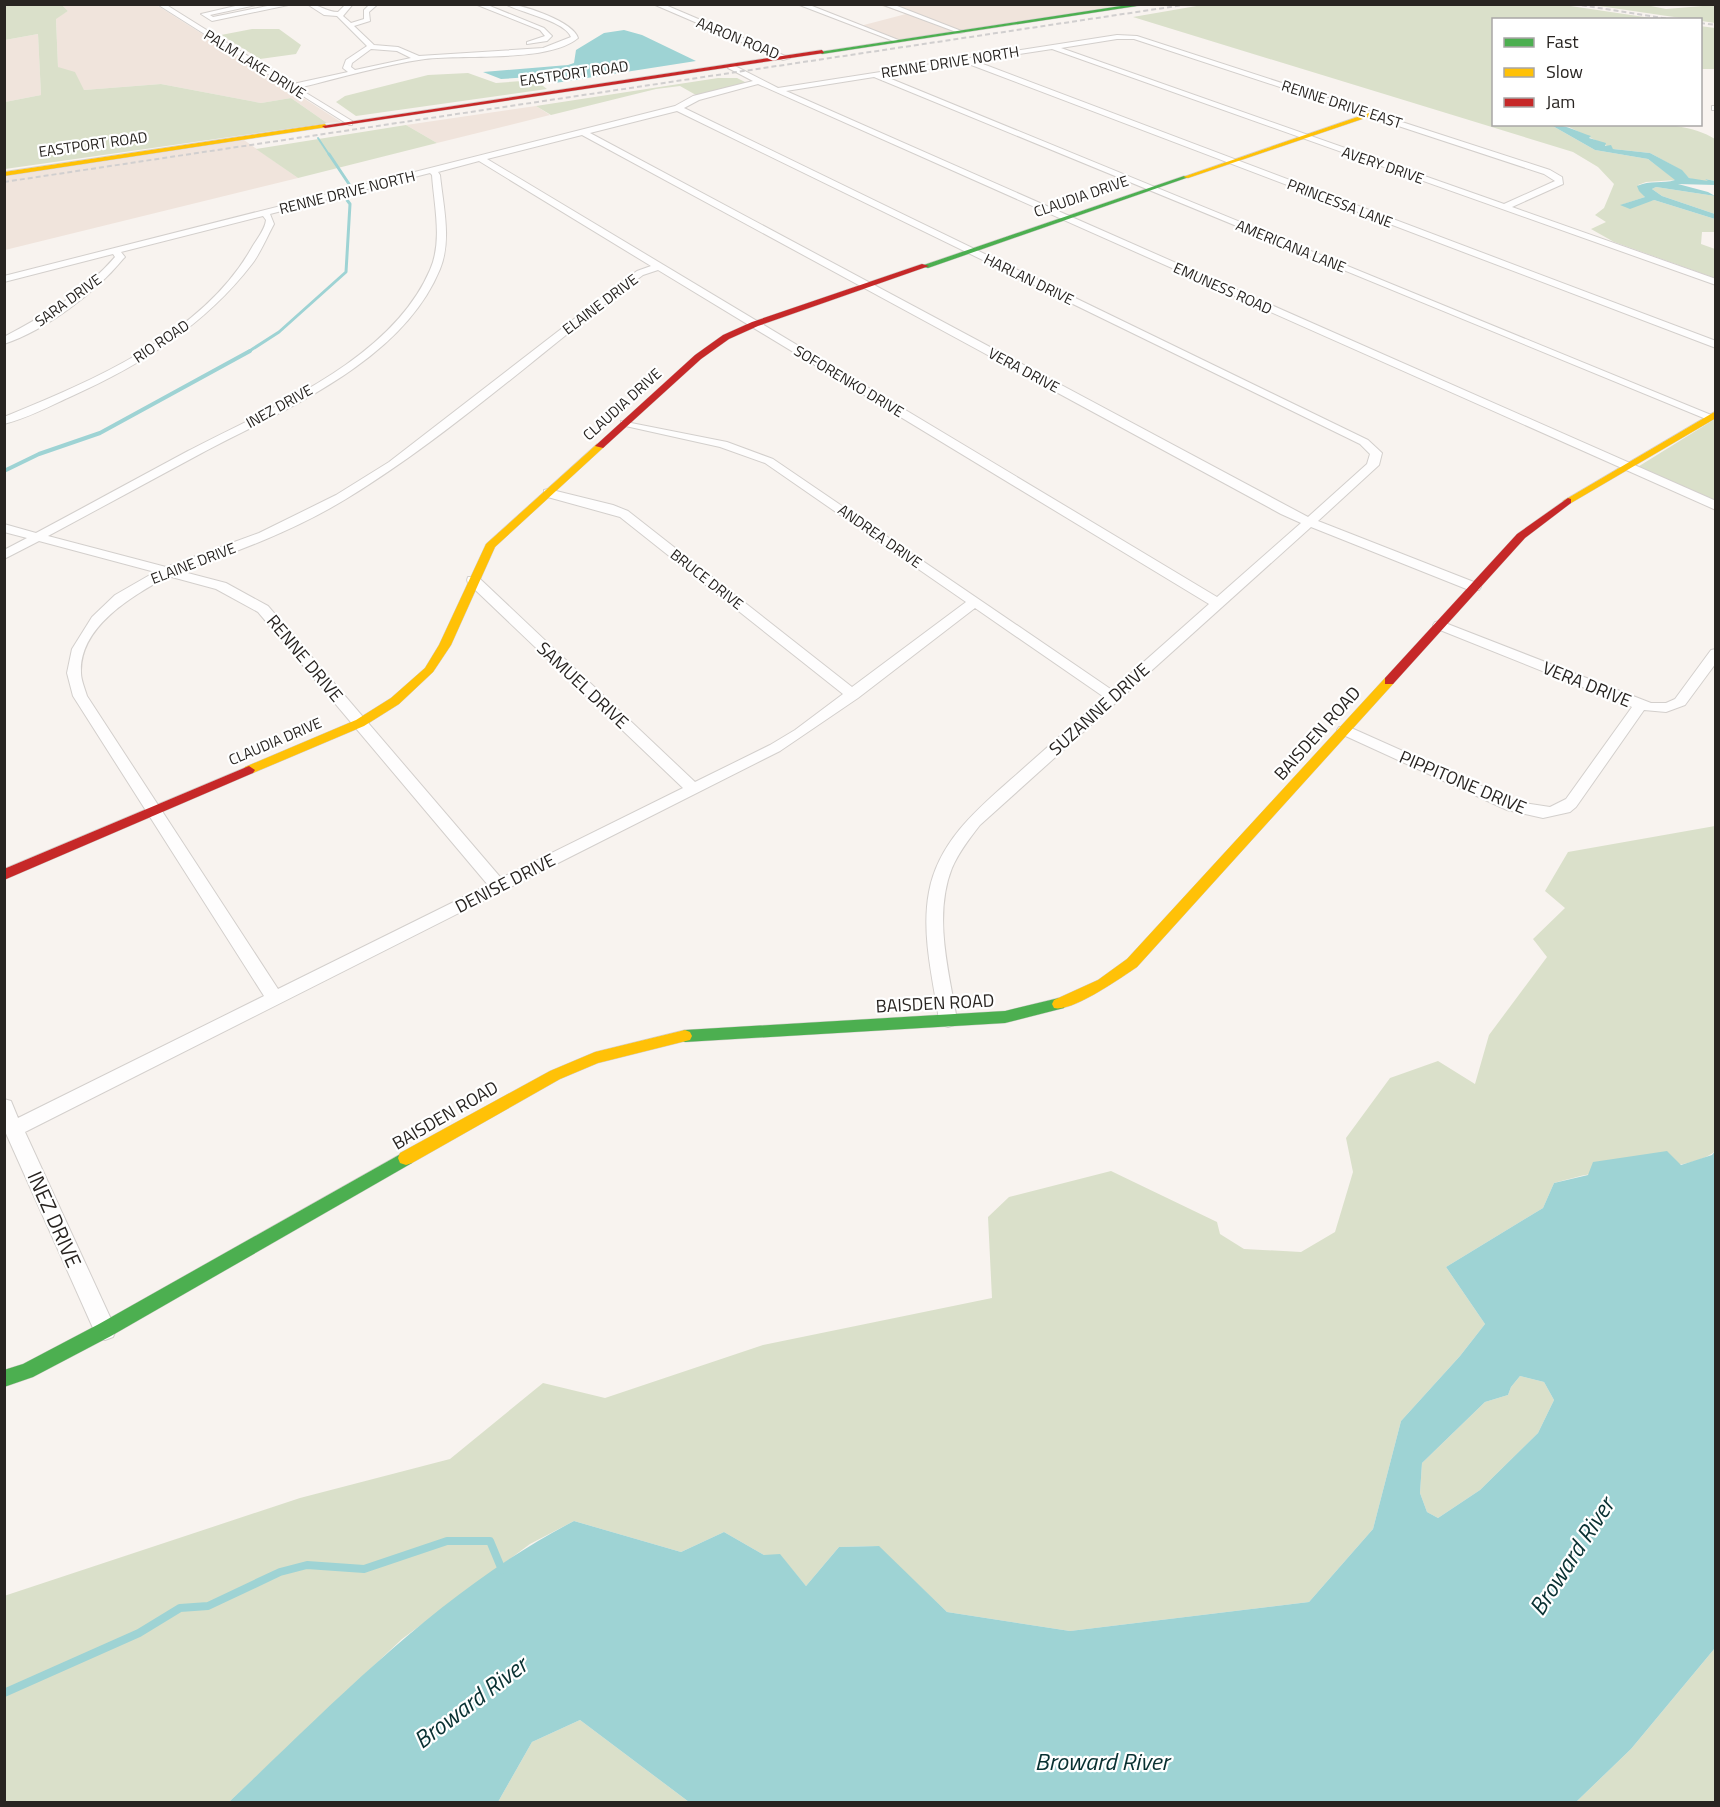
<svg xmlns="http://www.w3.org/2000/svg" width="1720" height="1807" font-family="'Titillium Web',sans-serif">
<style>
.built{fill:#f0e4dc}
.green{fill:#dae0ca}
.water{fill:#9ed3d4;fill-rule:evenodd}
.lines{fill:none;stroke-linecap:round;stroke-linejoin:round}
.stream-far3{stroke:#9ed3d4;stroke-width:2}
.stream-far2{stroke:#9ed3d4;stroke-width:3}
.stream-far1{stroke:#9ed3d4;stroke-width:4}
.stream{stroke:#9ed3d4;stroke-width:8}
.street-casing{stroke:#d3cfcc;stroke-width:2}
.fast-casing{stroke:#d3cfcc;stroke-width:1}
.slow-casing{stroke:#d3cfcc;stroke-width:1}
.jam-casing{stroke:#d3cfcc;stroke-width:1}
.street{fill:#fefdfd;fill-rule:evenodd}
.fast{fill:#4caf50;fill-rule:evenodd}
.slow{fill:#ffc107;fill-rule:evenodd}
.jam{fill:#c62828;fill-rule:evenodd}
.rail{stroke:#d1cfcf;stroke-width:2;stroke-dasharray:5 3;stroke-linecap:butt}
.labels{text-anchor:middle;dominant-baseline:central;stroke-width:4.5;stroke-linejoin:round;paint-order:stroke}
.far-street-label{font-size:15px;fill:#282421;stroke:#fff}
.street-label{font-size:18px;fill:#282421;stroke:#fff}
.near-street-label{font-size:21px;fill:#282421;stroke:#fff}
.near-water-label{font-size:24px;font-style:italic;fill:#083031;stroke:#fff}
</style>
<rect width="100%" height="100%" fill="#f8f3ef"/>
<path class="built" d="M62 5H165L158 6 341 122 327 123 291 98 261 103 161 84 84 90 58 67 56 18 68 11Z
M879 5H1135L899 40 860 26 906 14Z
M38 34 41 95 5 102V40Z
M536 106 550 115 437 143 406 125Z
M244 140 298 178 5 250V176Z"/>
<path class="green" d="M1208 4H1557L1658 19 1494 20V124L1551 125 1595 150 1648 159 1676 180 1646 182 1638 185 1645 197 1621 205 1654 200 1715 219V232H1702L1701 244 1715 249V278L1614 242 1591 229 1606 222 1595 215 1604 208 1614 184 1598 167 1573 152 1133 17Z
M5 5H62L68 11 56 19 58 67 75 72 84 90 161 84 261 103 291 98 327 123 5 169V102L41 95 38 34 5 40Z
M1592 5H1646L1666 9 1715 5V23Z
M1700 26 1715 28V69H1701Z
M252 29H279L301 45 296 54 260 59 221 35Z
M468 73 496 83 535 80 547 89 356 116 336 102 345 96 428 75Z
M718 78H737L747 83 696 95 680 86 656 89 551 115 536 106Z
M406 125 437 143 298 178 256 149Z
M1565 125C1609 125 1678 116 1715 139V181L1705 179 1710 181H1698L1689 178 1681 170 1650 153 1613 149Z
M1656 187 1715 196V214L1662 196 1652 189Z
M1715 419V503L1636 468Z
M1715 826V1151C1696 1170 1619 1170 1591 1174 1578 1176 1566 1180 1554 1183L1543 1208 1446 1267 1485 1324 1460 1356 1401 1421 1373 1529 1309 1602 1070 1631 947 1612 878 1546 839 1547 806 1586 780 1555H764L724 1532 681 1552 574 1521 530 1544 402 1639 229 1802H5L4 1596 300 1498 450 1459 543 1383 605 1398 763 1345 992 1298 988 1217 1009 1197 1111 1171 1217 1222 1220 1234 1244 1249 1301 1252 1335 1232 1353 1172 1346 1138 1390 1078 1438 1061 1475 1084 1489 1035 1547 957 1533 939 1565 908 1545 891 1568 852Z
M1520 1376 1544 1382 1554 1400 1538 1433 1480 1490 1438 1518 1427 1512 1420 1493 1422 1463 1485 1402 1508 1395 1511 1387Z
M1715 1648V1802H1576L1631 1749Z
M580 1720 689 1802H498L532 1742Z"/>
<path class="water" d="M624 30 642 35 696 61 555 83 545 76 501 79 483 72 568 65 574 63 576 50 604 33Z
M1551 125C1566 124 1578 132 1591 136L1589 138 1606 143 1605 146 1611 145 1613 149 1650 153 1682 170 1689 178 1708 181 1705 179 1715 181V185L1678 184 1708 192 1715 196 1656 187 1652 189 1662 196 1715 214V219L1654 200 1630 209 1620 205 1645 197 1639 191 1637 186C1650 180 1663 184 1675 180L1648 159 1595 150Z
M1667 1151 1681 1165 1712 1155 1715 1151V1648L1631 1749 1576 1802H689L580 1720 532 1742 498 1802H229C337 1700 441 1590 574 1521L681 1552 724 1532 764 1555 780 1554 806 1586 839 1547 879 1546 947 1612 1070 1631 1309 1602 1373 1529 1401 1421 1460 1356 1485 1324 1446 1267 1543 1208 1554 1183 1588 1175 1593 1162ZM1520 1376 1544 1382 1554 1400 1538 1433 1480 1490 1438 1518 1427 1512 1420 1493 1422 1463 1485 1402 1508 1395 1511 1387Z"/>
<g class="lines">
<path class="stream-far3" d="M318 138 330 156"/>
<path class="stream-far2" d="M329 154 349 184
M248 352 279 332 346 272 350 204 347 200"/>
<path class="stream-far1" d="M4 471 39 454 100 433 250 351"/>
<path class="stream" d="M4 1693 139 1633 180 1608 208 1606 280 1572 307 1565 364 1569 447 1541H490L502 1570"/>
<g class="street-casing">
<path id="street" d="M157 4H165L293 84 348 72 343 68 346 60 367 46 337 16 324 15 307 4C319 4 326 12 338 12L346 4H353L343 16 351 23 364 19V10L370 4H378L369 12 370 21 354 26 374 45 398 47 419 56 543 48 571 37C565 21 521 13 505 4 522 4 573 21 578 38 548 63 465 54 425 59 382 65 340 78 298 88L352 121V125H349ZM371 49 397 51 411 58 355 70 351 67 352 63Z
M244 4H260L210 15 213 17 277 4H293L212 21 201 14Z
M475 4H485L544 28 552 36 547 41 527 44V42L545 36 540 30Z
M653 4H663L790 58 783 60Z
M797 4H807L901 41 896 42Z
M881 4H892L964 32 959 33Z
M1117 35 1137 36 1550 170 1562 177 1563 184 1512 207 1716 279V285L1052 49 975 61 1716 341V348L966 63 884 76 1716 417 1710 420 1706 419 874 77 786 91 1716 501V510L758 84 699 100 684 108 1368 440 1382 453 1379 465 1318 521 1479 584 1481 587 1479 590H1469L1311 527 980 825C969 839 959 852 952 868 933 916 949 972 957 1020L954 1025 948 1027 942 1025 939 1020C933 979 921 934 929 892 939 837 985 803 1025 767 1051 744 1077 721 1104 697L975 608 858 698 780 751 25 1132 116 1330 113 1337 105 1340 97 1337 4 1129V1099L11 1101 18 1118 264 996 73 696 67 673 72 649 92 617 115 595 155 572 39 541 4 559V550L27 538 4 532V524L36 533C87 506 137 478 188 451 270 408 391 361 430 270 443 241 434 205 432 175L430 173 270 214 274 224C267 237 261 252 252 264 205 325 141 365 72 396 50 406 28 418 4 424V417C92 381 202 335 251 249 256 240 265 230 266 220L263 216 121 252 125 257 123 259C96 292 46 330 4 344V337C45 315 85 292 115 257L113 254 4 282V276L675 106 693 96 753 81 728 68 731 64 778 88ZM1117 39H1134L1544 174 1555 181 1504 204 1061 48ZM677 111 1360 444 1370 454 1367 464 1308 517 590 133ZM582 135 1281 514 1301 523 1217 597 487 159ZM479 161 651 266 637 271 618 285 389 462 336 495 259 533 166 567 48 536C99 509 149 481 200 454 283 410 402 362 440 269 452 240 443 205 440 175L438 172ZM658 270 1209 604 1112 690 773 459 727 442 621 421V425L720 447 765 463 966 602 852 687 628 511 613 505 548 489 544 490V496L620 517 843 694 795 730 770 745 695 782 478 577H468L467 580 468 583 683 788 501 878 268 606 226 583 180 571C237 552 295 530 346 499 451 435 545 348 643 275ZM168 576 216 589 258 612 488 885 278 989 87 696C85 689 81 680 81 673 79 626 133 596 168 576Z
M1712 106H1716V110H1712Z
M1440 621 1651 703H1666L1675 699 1711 650 1716 649V663L1685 705 1666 712 1644 710 1576 807 1570 812 1543 818 1507 810 1339 733 1337 730 1339 727H1349L1517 802 1550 807 1566 799 1632 707 1435 628 1433 625 1435 622Z"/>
</g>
<g class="fast-casing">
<path id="fast" d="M1134 4H1150L822 54 819 52Z
M1184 176 1189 177 928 268 921 266Z
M1059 998 1064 1000 1066 1004 1064 1008 1005 1023 685 1042 680 1040 678 1036 680 1032 685 1030 1005 1011Z
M406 1151 412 1153 414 1158 412 1163 111 1336 33 1377 4 1387V1370L23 1364 99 1324Z"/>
</g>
<g class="slow-casing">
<path id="slow" d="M1372 112 1374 115 1188 178 1183 177Z
M325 124 327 127 4 176V172Z
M1716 411V418L1571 503 1563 501Z
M597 444 605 446 495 547 451 645 433 672 399 704 364 726 253 773H245L243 770 245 767 356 720 391 698 425 668 439 645 486 544Z
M1389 677 1395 681 1393 684 1137 967C1122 977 1071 1013 1054 1008L1052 1004 1054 1000 1098 980 1127 959 1385 678Z
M685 1030 690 1032 692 1036 690 1040 598 1063 560 1079 412 1163 406 1165 400 1163 398 1158 400 1153 550 1071 595 1052Z"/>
</g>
<g class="jam-casing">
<path id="jam" d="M822 50 824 53 325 128 322 126Z
M922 264 929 266 758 326 729 339 701 359 603 448 595 446 695 355 723 335 752 322Z
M1568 498 1571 499V503L1525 538 1393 684H1385V678L1517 534Z
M249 766 255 770 253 773 4 880V869Z"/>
</g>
<use href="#street" class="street"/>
<use href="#fast" class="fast"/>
<use href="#slow" class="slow"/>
<use href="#jam" class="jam"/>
<path class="rail" d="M1574 4 1675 20
M1700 23 1716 25
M4 182 1190 4"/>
</g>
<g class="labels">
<g class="far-street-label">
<text transform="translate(738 38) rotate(22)">AARON ROAD</text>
<text transform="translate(950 62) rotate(-9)">RENNE DRIVE NORTH</text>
<text transform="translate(255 64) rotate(32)">PALM LAKE DRIVE</text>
<text transform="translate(574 73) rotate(-8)">EASTPORT ROAD</text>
<text transform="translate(1342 104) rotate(18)">RENNE DRIVE EAST</text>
<text transform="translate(93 144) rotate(-8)">EASTPORT ROAD</text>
<text transform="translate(1383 165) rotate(19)">AVERY DRIVE</text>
<text transform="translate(347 192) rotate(-14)">RENNE DRIVE NORTH</text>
<text transform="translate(1081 196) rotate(-19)">CLAUDIA DRIVE</text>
<text transform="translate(1340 203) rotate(21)">PRINCESSA LANE</text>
<text transform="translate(1291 246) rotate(22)">AMERICANA LANE</text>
<text transform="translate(1029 279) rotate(26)">HARLAN DRIVE</text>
<text transform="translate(1223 288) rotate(24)">EMUNESS ROAD</text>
<text transform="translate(68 300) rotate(-36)">SARA DRIVE</text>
<text transform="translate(600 304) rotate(-37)">ELAINE DRIVE</text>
<text transform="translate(161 341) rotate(-34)">RIO ROAD</text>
<text transform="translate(1024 370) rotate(28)">VERA DRIVE</text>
<text transform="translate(849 381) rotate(31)">SOFORENKO DRIVE</text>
<text transform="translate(622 404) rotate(-42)">CLAUDIA DRIVE</text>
<text transform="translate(279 406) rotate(-29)">INEZ DRIVE</text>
<text transform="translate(880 536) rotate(35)">ANDREA DRIVE</text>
<text transform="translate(193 563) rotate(-21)">ELAINE DRIVE</text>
<text transform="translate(707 579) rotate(38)">BRUCE DRIVE</text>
<text transform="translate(275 741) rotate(-23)">CLAUDIA DRIVE</text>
</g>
<g class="street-label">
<text transform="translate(305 658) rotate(50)">RENNE DRIVE</text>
<text transform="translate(1587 684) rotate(22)">VERA DRIVE</text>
<text transform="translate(583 685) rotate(43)">SAMUEL DRIVE</text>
<text transform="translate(1099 709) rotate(-42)">SUZANNE DRIVE</text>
<text transform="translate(1317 733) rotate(-48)">BAISDEN ROAD</text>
<text transform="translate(1463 782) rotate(23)">PIPPITONE DRIVE</text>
<text transform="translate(505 883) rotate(-27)">DENISE DRIVE</text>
<text transform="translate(935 1003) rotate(-3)">BAISDEN ROAD</text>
<text transform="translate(445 1115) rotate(-30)">BAISDEN ROAD</text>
</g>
<g class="near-street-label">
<text transform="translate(55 1219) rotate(66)">INEZ DRIVE</text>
</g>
<g class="near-water-label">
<text transform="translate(1571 1556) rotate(-57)">Broward River</text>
<text transform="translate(470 1702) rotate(-37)">Broward River</text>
<text x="1102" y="1761">Broward River</text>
</g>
</g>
<rect width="1720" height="1807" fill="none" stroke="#282421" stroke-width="12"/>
<rect x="1492" y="18" width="210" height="108" fill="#ffffff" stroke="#a9a7a6" stroke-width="1.5"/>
<rect x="1504" y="38" width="30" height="9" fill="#4caf50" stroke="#a9a7a6" stroke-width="1.5"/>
<text x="1546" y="48" font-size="18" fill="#282421">Fast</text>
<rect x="1504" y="68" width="30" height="9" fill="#ffc107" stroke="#a9a7a6" stroke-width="1.5"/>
<text x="1546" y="78" font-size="18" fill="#282421">Slow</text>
<rect x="1504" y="98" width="30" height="9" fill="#c62828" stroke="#a9a7a6" stroke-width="1.5"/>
<text x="1546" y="108" font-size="18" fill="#282421">Jam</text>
</svg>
